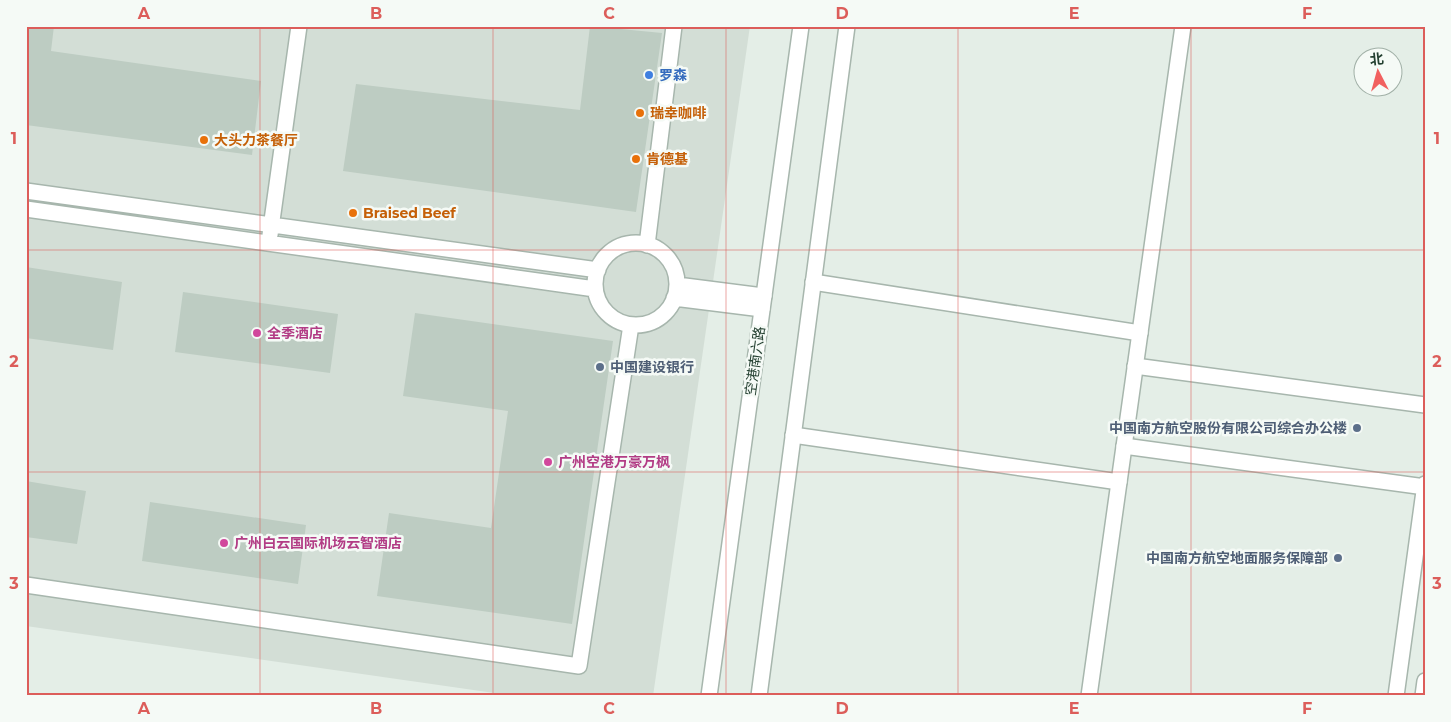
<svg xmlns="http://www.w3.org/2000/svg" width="1451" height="722" font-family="Montserrat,'Noto Sans SC',sans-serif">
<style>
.built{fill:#d3ded6}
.building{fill:#bdccc2}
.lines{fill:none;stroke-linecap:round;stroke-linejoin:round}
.lane-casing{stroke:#a7b6ad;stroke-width:18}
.street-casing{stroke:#a7b6ad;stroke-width:18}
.lane{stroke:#fff;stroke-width:15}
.street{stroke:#fff;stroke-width:15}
.grid{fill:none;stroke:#dc5d5a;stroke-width:1;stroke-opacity:0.55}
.shop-dot{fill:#3f7fe0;stroke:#f5faf6;stroke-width:2}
.food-dot{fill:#e8710a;stroke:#f5faf6;stroke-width:2}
.hotel-dot{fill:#d1479c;stroke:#f5faf6;stroke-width:2}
.service-dot{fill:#5c6f8a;stroke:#f5faf6;stroke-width:2}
.labels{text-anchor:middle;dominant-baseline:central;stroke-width:5;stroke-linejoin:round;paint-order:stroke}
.shop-label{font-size:14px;font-weight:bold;fill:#366cbe;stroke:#f5faf6;text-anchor:start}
.food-label{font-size:14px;font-weight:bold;fill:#c56008;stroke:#f5faf6;text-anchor:start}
.hotel-label{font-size:14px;font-weight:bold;fill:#b23c85;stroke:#f5faf6;text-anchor:start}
.street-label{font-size:14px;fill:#244031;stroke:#f5faf6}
.service-label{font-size:14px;font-weight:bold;fill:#4e5e75;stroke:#f5faf6;text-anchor:end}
.neatline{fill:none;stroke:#dc5d5a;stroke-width:2}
.grid-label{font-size:16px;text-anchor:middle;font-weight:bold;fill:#dc5d5a}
</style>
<rect width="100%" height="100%" fill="#e4eee7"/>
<path class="built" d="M26 26H750L653 696H516L26 626Z"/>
<path class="building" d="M26 26H54L51 51 261 81 252 155 26 125Z
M590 26 662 33 636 212 343 171 356 84 580 110Z
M26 267 122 282 113 350 26 338Z
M183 292 338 314 330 373 175 352Z
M415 313 613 341 572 624 377 596 389 513 491 528 508 411 403 396Z
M26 481 86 491 77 544 26 537Z
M150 502 306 525 298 584 142 561Z"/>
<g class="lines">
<g class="lane-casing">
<path id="lane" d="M26 191 598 270
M26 209 595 289
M270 235 299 26
M595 284a41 41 0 1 1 82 0a41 41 0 1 1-82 0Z
M647 245 674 26
M813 282 1140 333
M677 285 764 296
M674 298 762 309
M1135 366 1425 405
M793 435 1119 482
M1124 446 1425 487
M26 585 579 666 631 325
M1396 696 1425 484
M1423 696 1425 681"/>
</g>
<g class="street-casing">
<path id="street" d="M709 696 801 26
M759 696 847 26
M1089 696 1183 26"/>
</g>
<use href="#lane" class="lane"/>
<use href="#street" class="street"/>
</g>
<path class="grid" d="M260 26V696M493 26V696M726 26V696M958 26V696M1191 26V696M26 250H1425M26 472H1425"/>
<circle class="shop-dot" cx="649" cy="75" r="5"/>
<g class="food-dot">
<circle cx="640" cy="113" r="5"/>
<circle cx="204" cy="140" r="5"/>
<circle cx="636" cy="159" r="5"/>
<circle cx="353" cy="213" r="5"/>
</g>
<g class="hotel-dot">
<circle cx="257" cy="333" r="5"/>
<circle cx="548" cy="462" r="5"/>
<circle cx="224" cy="543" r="5"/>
</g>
<g class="service-dot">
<circle cx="600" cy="367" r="5"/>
<circle cx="1357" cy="428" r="5"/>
<circle cx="1338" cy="558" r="5"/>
</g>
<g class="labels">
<g class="shop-label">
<text x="659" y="75">罗森</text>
</g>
<g class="food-label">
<text x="650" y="113">瑞幸咖啡</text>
<text x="214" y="140">大头力茶餐厅</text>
<text x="646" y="159">肯德基</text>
<text x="363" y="213">Braised Beef</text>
</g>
<g class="hotel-label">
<text x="267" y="333">全季酒店</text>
<text x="558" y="462">广州空港万豪万枫</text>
<text x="234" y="543">广州白云国际机场云智酒店</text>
</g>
<g class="street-label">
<text transform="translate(755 361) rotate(-82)">空港南六路</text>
</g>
<g class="service-label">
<text x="610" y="367" text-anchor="start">中国建设银行</text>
<text x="1347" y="428">中国南方航空股份有限公司综合办公楼</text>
<text x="1328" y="558">中国南方航空地面服务保障部</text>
</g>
</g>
<rect width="1451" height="722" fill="none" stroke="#f5faf6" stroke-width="55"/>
<g transform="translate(1378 72) rotate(354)"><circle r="24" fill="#f5faf6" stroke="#a1b0a7"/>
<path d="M0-4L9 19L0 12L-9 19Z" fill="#f1605f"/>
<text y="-8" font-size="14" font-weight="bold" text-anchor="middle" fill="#244031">北</text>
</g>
<rect x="28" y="28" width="1396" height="666" class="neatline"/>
<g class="grid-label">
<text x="144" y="19">A</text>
<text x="376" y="19">B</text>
<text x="609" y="19">C</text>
<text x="842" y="19">D</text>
<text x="1074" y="19">E</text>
<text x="1307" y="19">F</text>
<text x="14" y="144">1</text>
<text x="1437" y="144">1</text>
<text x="14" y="367">2</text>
<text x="1437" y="367">2</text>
<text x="14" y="589">3</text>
<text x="1437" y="589">3</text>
<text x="144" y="714">A</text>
<text x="376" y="714">B</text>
<text x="609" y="714">C</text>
<text x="842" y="714">D</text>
<text x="1074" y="714">E</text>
<text x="1307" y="714">F</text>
</g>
</svg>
